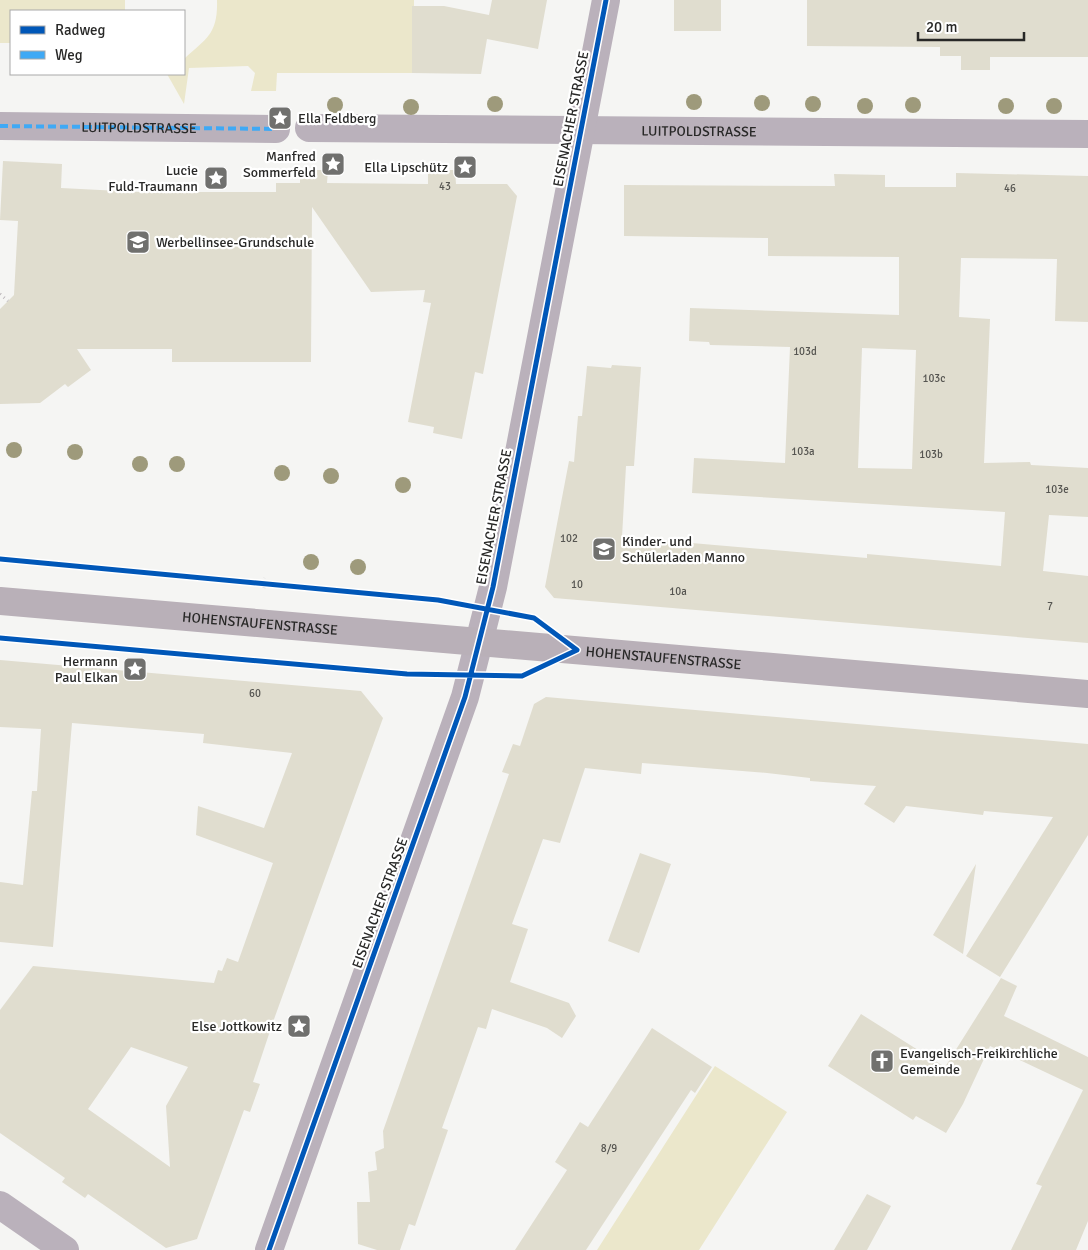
<svg xmlns="http://www.w3.org/2000/svg" width="1088" height="1250" font-family="Signika,sans-serif">
<style>
.green{fill:#ebe7cb}
.building{fill:#e0ddcf;fill-rule:evenodd}
.lines{fill:none;stroke-linecap:round;stroke-linejoin:round}
.path{stroke:#b8b3b7;stroke-width:3;stroke-dasharray:1 4;stroke-linecap:butt}
.street{stroke:#bab1bb;stroke-width:28}
.secondary{stroke:#b9b0b8;stroke-width:28}
.quiet{stroke:#3fa9f5;stroke-width:4;stroke-dasharray:8 4;stroke-linecap:butt}
.cycleway-casing{stroke:#fff;stroke-width:8}
.cycleway{stroke:#0057b8;stroke-width:5}
.tree{fill:#9e9a7b}
.labels{text-anchor:middle;dominant-baseline:central;stroke-width:4.5;stroke-linejoin:round;paint-order:stroke}
.number-label{font-size:11px;fill:#565551}
.poi-label{font-size:14px;fill:#282827;stroke:#fff;text-anchor:end}
.street-label{font-size:14px;fill:#282827;stroke:#fff}
</style>
<rect width="100%" height="100%" fill="#f5f5f3"/>
<path class="green" d="M0 0H125V11H11V43H0Z
M217 0H414V73H277L276 91H251L255 73 248 66 189 68 184 104 167 74H184V59C207 38 218 34 217 0Z
M715 1066 787 1112 699 1250H597Z"/>
<path class="building" d="M492 0H547L538 49 487 39 481 74 412 73V6H444L489 15Z
M674 0H721V31H674Z
M807 0H1088V57H990V70H961V56H940V47L807 46Z
M3 161 62 164 61 188 139 192H276V183H300V170H328L327 183 428 184V170H455L456 184H507L517 196 483 374 475 372 462 439 433 433 434 427 408 422 431 303 423 302 425 290 371 292 312 207 311 362H172V349H77L91 370 68 387 65 384 40 403 0 404V309L14 295 18 221 0 220Z
M956 173 1088 176V322L1055 321 1057 259 961 258 959 317 990 319 984 463 1030 462 1031 465 1088 468V517L1049 515 1043 571 1088 576V643L554 598 545 587 569 461 574 462 578 416H582L587 366 611 368 612 365 641 367 634 466H626L622 537 867 558V554L1001 566 1005 512 692 493 694 458 785 463 790 347 710 345 709 342 689 341 690 308 899 315V257L768 256V238L624 236V185L835 186 834 174 885 175V187H956ZM862 348 916 350 912 469 858 468Z
M0 660 361 691 383 718 273 1022 253 1082 260 1084 250 1112 244 1110 197 1239 166 1248 88 1194 85 1198 62 1182 65 1178 0 1133V1010L33 966 214 983 218 970 222 971 227 958 238 962 273 863 196 835 198 806 264 828 292 753 203 743 204 734 72 723 53 947 0 942V882L23 885 32 791H37L41 729 0 727ZM131 1047 188 1067 166 1106 170 1167 88 1109Z
M546 697 1088 744V835L1000 977 966 956 1053 817 984 811 983 815 906 806 894 823 864 804 876 786 810 781V778L767 773 642 763 641 774 585 768 560 843 543 839 512 924 528 929 510 982 569 1003 576 1016 562 1038 547 1028 492 1009 486 1029 478 1027 442 1128 448 1130 415 1226 409 1224 400 1250H377L358 1244 357 1202H370L368 1172 377 1170 375 1152 384 1148 383 1131 509 774 502 772 513 744 520 746 534 704Z
M640 853 671 864 639 953 608 941Z
M976 864 963 954 933 935Z
M1001 978 1017 986 1004 1016 1088 1057V1221L1076 1250H1011L1042 1186 1036 1184 1083 1090 990 1046 963 1104 946 1133 916 1116 913 1120 828 1066 861 1014 945 1067Z
M652 1028 712 1067 695 1093 691 1090 586 1250H515L567 1170 555 1162 580 1122 588 1127Z
M867 1194 891 1206 867 1250H834Z"/>
<g class="lines">
<path class="path" d="M0 294 8 301
M264 588 265 578"/>
<g class="street">
<path id="s1" d="M0 126 276 129"/>
<path id="s2" d="M309 128 1088 134"/>
<path d="M0 1205 65 1250"/>
<path d="M269 1250 465 697 493 587 606 0"/>
</g>
<path class="secondary" id="s3" d="M0 601 1088 694"/>
<path class="quiet" d="M0 126 276 129"/>
<g class="cycleway-casing">
<path id="cycleway" d="M0 559 438 600 534 618 577 650 522 676 407 674 0 638
M269 1250 465 697 493 587 606 0"/>
</g>
<use href="#cycleway" class="cycleway"/>
</g>
<g class="tree">
<circle cx="694" cy="102" r="8"/>
<circle cx="762" cy="103" r="8"/>
<circle cx="495" cy="104" r="8"/>
<circle cx="813" cy="104" r="8"/>
<circle cx="335" cy="105" r="8"/>
<circle cx="913" cy="105" r="8"/>
<circle cx="865" cy="106" r="8"/>
<circle cx="1006" cy="106" r="8"/>
<circle cx="1054" cy="106" r="8"/>
<circle cx="411" cy="107" r="8"/>
<circle cx="14" cy="450" r="8"/>
<circle cx="75" cy="452" r="8"/>
<circle cx="140" cy="464" r="8"/>
<circle cx="177" cy="464" r="8"/>
<circle cx="282" cy="473" r="8"/>
<circle cx="331" cy="476" r="8"/>
<circle cx="403" cy="485" r="8"/>
<circle cx="311" cy="562" r="8"/>
<circle cx="358" cy="567" r="8"/>
</g>
<defs>
<g id="sight-square" transform="scale(1.25)"><rect x="-9" y="-9" width="18" height="18" rx="4" fill="#70706e" stroke="#fff"/><path d="M0-6L1.8-2.2L6-1.7L2.9 1.2L3.7 5.4L0 3.3L-3.7 5.4L-2.9 1.2L-6-1.7L-1.8-2.2Z" fill="#fff"/></g>
<g id="school-square" transform="scale(1.25)"><rect x="-9" y="-9" width="18" height="18" rx="4" fill="#70706e" stroke="#fff"/><path d="M0-5L7-2L0 1L-7-2ZM-4 1L0 2.5L4 1V4Q0 6-4 4Z" fill="#fff"/></g>
<g id="church-square" transform="scale(1.25)"><rect x="-9" y="-9" width="18" height="18" rx="4" fill="#70706e" stroke="#fff"/><path d="M-1.2-6h2.4v3.5h3.3v2.4h-3.3V6h-2.4V-.1h-3.3v-2.4h3.3Z" fill="#fff"/></g>
</defs>
<g fill-rule="evenodd">
<use href="#sight-square" x="280" y="118"/>
<use href="#sight-square" x="333" y="164"/>
<use href="#sight-square" x="465" y="167"/>
<use href="#sight-square" x="216" y="178"/>
<use href="#school-square" x="138" y="242"/>
<use href="#school-square" x="604" y="549"/>
<use href="#sight-square" x="135" y="669"/>
<use href="#sight-square" x="299" y="1026"/>
<use href="#church-square" x="882" y="1061"/>
</g>
<g class="labels">
<g class="number-label">
<text x="445" y="186">43</text>
<text x="1010" y="188">46</text>
<text x="805" y="351">103d</text>
<text x="934" y="378">103c</text>
<text x="803" y="451">103a</text>
<text x="931" y="454">103b</text>
<text x="1057" y="489">103e</text>
<text x="569" y="538">102</text>
<text x="577" y="584">10</text>
<text x="678" y="591">10a</text>
<text x="1050" y="606">7</text>
<text x="255" y="693">60</text>
<text x="609" y="1148">8/9</text>
</g>
<g class="poi-label">
<text x="298" y="118" text-anchor="start">Ella Feldberg</text>
<text x="316" y="156">Manfred<tspan x="316" dy="16">Sommerfeld</tspan></text>
<text x="448" y="167">Ella Lipschütz</text>
<text x="198" y="170">Lucie<tspan x="198" dy="16">Fuld-Traumann</tspan></text>
<text x="156" y="242" text-anchor="start">Werbellinsee-Grundschule</text>
<text x="622" y="541" text-anchor="start">Kinder- und<tspan x="622" dy="16">Schülerladen Manno</tspan></text>
<text x="118" y="661">Hermann<tspan x="118" dy="16">Paul Elkan</tspan></text>
<text x="282" y="1026">Else Jottkowitz</text>
<text x="900" y="1053" text-anchor="start">Evangelisch-Freikirchliche<tspan x="900" dy="16">Gemeinde</tspan></text>
</g>
<g class="street-label">
<text transform="translate(571 119) rotate(-79)">EISENACHER STRASSE</text>
<text stroke="none"><textPath href="#s1" startOffset="139">LUITPOLDSTRASSE</textPath></text>
<text stroke="none"><textPath href="#s2" startOffset="390">LUITPOLDSTRASSE</textPath></text>
<text transform="translate(494 517) rotate(-79)">EISENACHER STRASSE</text>
<text stroke="none"><textPath href="#s3" startOffset="261">HOHENSTAUFENSTRASSE</textPath></text>
<text stroke="none"><textPath href="#s3" startOffset="666">HOHENSTAUFENSTRASSE</textPath></text>
<text transform="translate(380 903) rotate(-70)">EISENACHER STRASSE</text>
</g>
</g>
<rect x="10" y="10" width="175" height="65" fill="#ffffff" stroke="#a9a9a9"/>
<rect x="20" y="26" width="25" height="8" fill="#0057b8" stroke="#a9a9a9"/>
<text x="55" y="35" font-size="15" fill="#282827">Radweg</text>
<rect x="20" y="51" width="25" height="8" fill="#3fa9f5" stroke="#a9a9a9"/>
<text x="55" y="60" font-size="15" fill="#282827">Weg</text>
<path d="M918 32v8h106v-8" fill="none" stroke="#282827" stroke-width="2.5"/>
<text x="926" y="32" font-size="15" fill="#282827" stroke="#ffffff" stroke-width="4" paint-order="stroke">20 m</text>
</svg>
